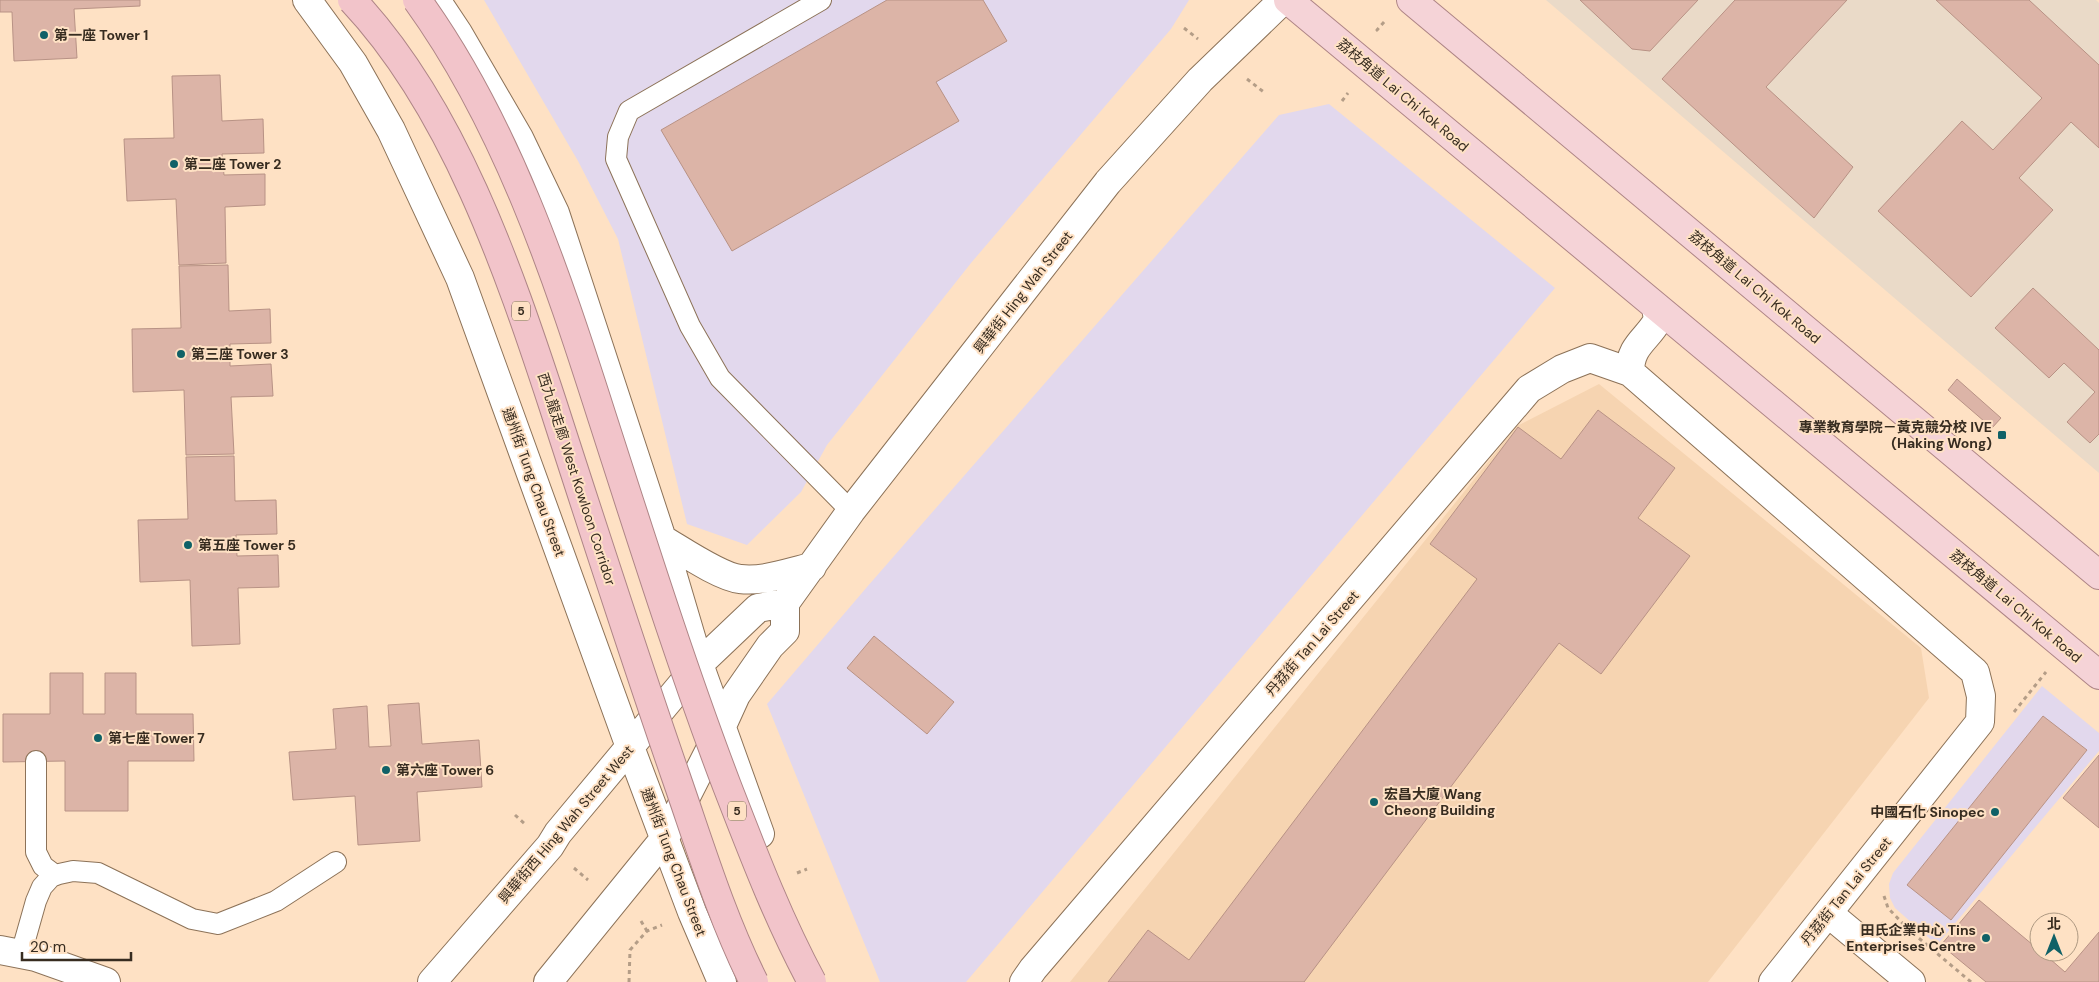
<svg xmlns="http://www.w3.org/2000/svg" width="2099" height="982" font-family="'DM Sans','Noto Sans TC',sans-serif">
<style>
.commercial{fill:#e2d8ed}
.built{fill:#f6d4b1}
.education{fill:#eadac8}
.building{fill:#dcb4a7;stroke:#b89285}
.lines{fill:none;stroke-linecap:round;stroke-linejoin:round}
.service-casing{stroke:#8c7258;stroke-width:22}
.minor-casing{stroke:#8c7258;stroke-width:30}
.tertiary-casing{stroke:#8c7258;stroke-width:30}
.primary-casing{stroke:#ae8586;stroke-width:30}
.path{stroke:#b49d87;stroke-width:3;stroke-dasharray:4 4;stroke-linecap:butt}
.service{stroke:#fff;stroke-width:20}
.minor{stroke:#fff;stroke-width:28}
.tertiary{stroke:#fff;stroke-width:28}
.primary{stroke:#f5d3d7;stroke-width:28}
.trunk-bridge-casing{stroke:#ae8586;stroke-width:30;stroke-linecap:butt}
.trunk-bridge{stroke:#f2c4ca;stroke-width:28}
.poi-dot{fill:#106167;stroke:#fee1c4;stroke-width:2}
.labels{text-anchor:middle;dominant-baseline:central;stroke-width:4;stroke-linejoin:round;paint-order:stroke}
.shield{fill:#fee1c4;stroke:#736251;stroke-width:1}
.shield-label{font-size:12px;font-weight:bold;fill:#372c20}
.poi-label{font-size:14px;font-weight:bold;fill:#372c20;stroke:#fee1c4;text-anchor:start}
.street-label{font-size:14px;fill:#372c20;stroke:#fee1c4}
</style>
<rect width="100%" height="100%" fill="#fee1c4"/>
<path class="commercial" d="M484 0H1189L1171 29 971 263 827 445 801 492 747 545 687 524 618 239 578 161Z
M1329 104 1555 288 966 982H880L767 704 867 587 1279 115Z
M2042 686 2099 733V751L1937 945 1895 908 1890 898 1889 884 1893 873Z"/>
<path class="built" d="M1599 384 1921 648 1929 698 1708 982H1070L1517 426Z"/>
<path class="education" d="M1546 0H2096L2099 3V473Z"/>
<path class="building" d="M0 0H140V6L74 9 77 58 14 61 12 12H0Z
M887 0H983L1007 41 936 82 959 121 732 251 661 130Z
M1580 0H1698L1650 51 1632 49Z
M1735 0H1847L1766 87 1853 167 1814 218 1662 79Z
M1936 0H2029L2099 65V148L2071 122 2019 178 2053 210 1971 297 1878 211 1962 121 1993 150 2042 98Z
M220 75 222 121 263 119 264 153 222 154 224 175 265 174V205L225 207 226 263 179 265 176 199 127 201 124 139 174 138 172 76Z
M228 265 229 311 270 309 271 343 230 344V366L271 364 273 396 231 397 234 454 186 455 184 390 133 392 132 329 181 328 179 266Z
M2033 288 2099 350V434L2090 443 2067 422 2095 392 2064 363 2049 378 1995 328Z
M1957 379 2001 418 1992 428 1948 390Z
M1598 410 1675 468 1638 518 1690 556 1601 674 1559 643 1304 982H1108L1148 930 1189 960 1477 579 1430 544 1518 427 1561 459Z
M234 456 235 501 276 500 277 534 236 535 237 556 278 555 279 587 238 588 240 644 192 646 190 580 140 582 138 520 188 519 186 457Z
M874 636 954 702 927 734 847 668Z
M50 673H83V714H105V673H136V714H193L194 761H128V811H65V761L3 762V714H50Z
M419 703 422 744 479 740 482 787 417 792 420 841 358 845 355 796 293 800 289 752 336 749 333 709 367 706 369 747 391 746 388 705Z
M2043 716 2087 750 1951 920 1907 885Z
M2099 755V828L2063 798Z
M1979 900 2039 950V952H2042L2065 972 2099 932V982H1986L1941 945Z"/>
<g class="lines">
<g class="service-casing">
<path id="service" d="M821 0 629 111 618 137 616 159 690 326 720 378 851 511
M36 761V852L43 866 55 875
M21 954 36 901 42 887 51 877 59 874 73 871 98 873 192 919 218 924 276 901 336 862"/>
</g>
<g class="minor-casing">
<path id="minor" d="M1630 372C1630 345 1647 340 1658 320L1656 307
M1828 913 1911 982
M0 950 36 957 106 982
M1024 982 1033 969 1529 389 1562 369 1590 358 1630 372 1975 672 1981 696 1980 722 1773 982"/>
</g>
<g class="tertiary-casing">
<path id="tertiary" d="M307 0 353 63 391 130 460 278 630 747 692 912 722 982
M436 0 458 33 519 138 555 213 662 539 699 664 760 834
M662 539C681 550 720 577 740 579 764 582 789 572 812 567
M432 982 550 846 558 833 699 664 758 608 785 603
M548 982 665 838 721 728 736 695 770 646 785 631V603L851 511 1108 182 1200 80 1283 0"/>
</g>
<g class="primary-casing">
<path id="primary" d="M1288 0 2099 675
M1411 0 2099 575"/>
</g>
<path class="path" d="M1184 28 1198 39
M1378 31 1377 30 1385 21
M1247 79 1265 93
M1342 101 1348 93
M2014 712 2046 672
M515 815 525 824
M574 868 588 880
M797 873 807 869
M1884 896 1888 908 1908 929 1971 982
M641 921 647 931
M629 982 630 950 647 931 662 925"/>
<use href="#service" class="service"/>
<use href="#minor" class="minor"/>
<use href="#tertiary" class="tertiary"/>
<use href="#primary" class="primary"/>
<g class="trunk-bridge-casing">
<path id="trunk-bridge" d="M352 0C453 107 508 268 553 405 593 529 633 653 676 777 700 846 721 916 754 982
M417 0C506 123 556 273 602 417 642 541 681 665 727 786 753 853 778 919 812 982"/>
</g>
<use href="#trunk-bridge" class="trunk-bridge"/>
</g>
<g class="poi-dot">
<circle cx="44" cy="35" r="5"/>
<circle cx="174" cy="164" r="5"/>
<circle cx="181" cy="354" r="5"/>
<rect x="1997" y="430" width="10" height="10" rx="2.5"/>
<circle cx="188" cy="545" r="5"/>
<circle cx="98" cy="738" r="5"/>
<circle cx="386" cy="770" r="5"/>
<circle cx="1374" cy="802" r="5"/>
<circle cx="1995" cy="812" r="5"/>
<circle cx="1986" cy="938" r="5"/>
</g>
<g class="labels">
<g class="shield">
<rect x="512" y="301.5" width="18" height="19" rx="4"/>
<rect x="728" y="801.5" width="18" height="19" rx="4"/>
</g>
<g class="shield-label">
<text x="521" y="311">5</text>
<text x="737" y="811">5</text>
</g>
<g class="poi-label">
<text x="54" y="35">第一座 Tower 1</text>
<text x="184" y="164">第二座 Tower 2</text>
<text x="191" y="354">第三座 Tower 3</text>
<text x="1992" y="427" text-anchor="end">專業教育學院－黃克競分校 IVE<tspan x="1992" dy="16">(Haking Wong)</tspan></text>
<text x="198" y="545">第五座 Tower 5</text>
<text x="108" y="738">第七座 Tower 7</text>
<text x="396" y="770">第六座 Tower 6</text>
<text x="1384" y="794">宏昌大廈 Wang<tspan x="1384" dy="16">Cheong Building</tspan></text>
<text x="1985" y="812" text-anchor="end">中國石化 Sinopec</text>
<text x="1976" y="930" text-anchor="end">田氏企業中心 Tins<tspan x="1976" dy="16">Enterprises Centre</tspan></text>
</g>
<g class="street-label">
<text transform="translate(1403 95) rotate(40)">荔枝角道 Lai Chi Kok Road</text>
<text transform="translate(1755 287) rotate(40)">荔枝角道 Lai Chi Kok Road</text>
<text transform="translate(1023 292) rotate(-52)">興華街 Hing Wah Street</text>
<text transform="translate(577 479) rotate(72)">西九龍走廊 West Kowloon Corridor</text>
<text transform="translate(534 482) rotate(70)">通州街 Tung Chau Street</text>
<text transform="translate(2016 606) rotate(40)">荔枝角道 Lai Chi Kok Road</text>
<text transform="translate(1312 643) rotate(-49)">丹荔街 Tan Lai Street</text>
<text transform="translate(566 824) rotate(-50)">興華街西 Hing Wah Street West</text>
<text transform="translate(674 862) rotate(69)">通州街 Tung Chau Street</text>
<text transform="translate(1846 891) rotate(-51)">丹荔街 Tan Lai Street</text>
</g>
</g>
<g transform="translate(2054 937)"><circle r="24" fill="#fee1c4" stroke="#ae9982"/>
<path d="M0-4L9 19L0 12L-9 19Z" fill="#106167"/>
<text y="-8" font-size="14" font-weight="bold" text-anchor="middle" fill="#372c20">北</text>
</g>
<path d="M22 952v8h109v-8" fill="none" stroke="#372c20" stroke-width="2.5"/>
<text x="30" y="952" font-size="15" fill="#372c20" stroke="#fee1c4" stroke-width="4" paint-order="stroke">20 m</text>
</svg>
